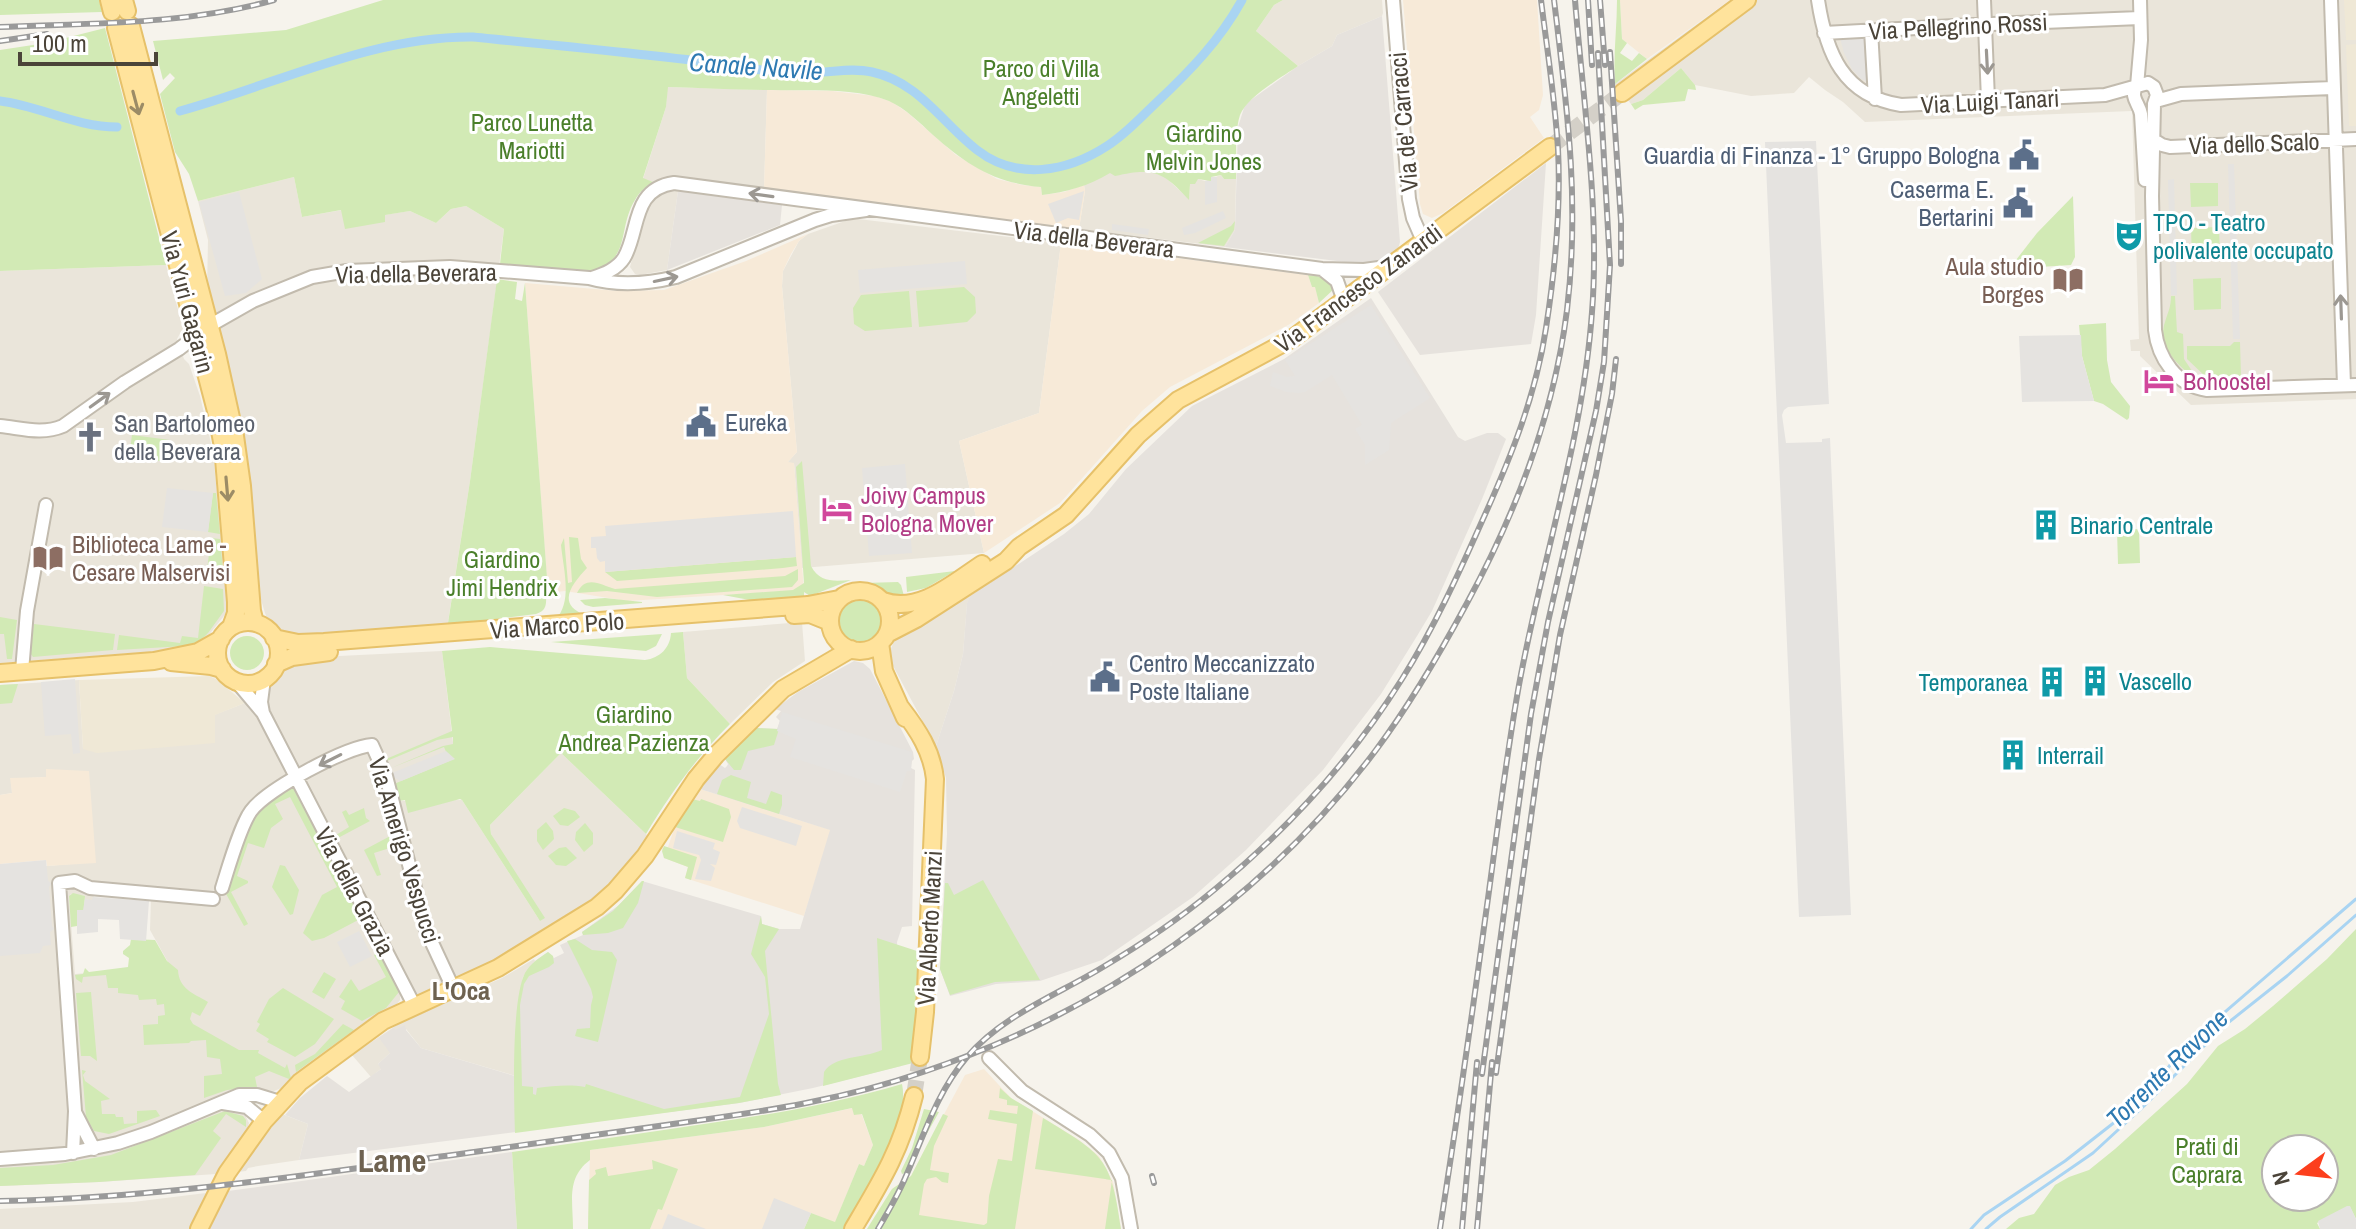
<svg xmlns="http://www.w3.org/2000/svg" width="2356" height="1229" font-family="'Archivo Narrow',sans-serif">
<style>
.residential{fill:#eae5da;fill-rule:evenodd}
.commercial{fill:#f7ead8}
.industrial{fill:#e6e2dd}
.education{fill:#efe8d6}
.green{fill:#d2eab5;fill-rule:evenodd}
.parking{fill:#e5e3e0}
.lines{fill:none;stroke-linecap:round;stroke-linejoin:round}
.stream{stroke:#a9d4f2;stroke-width:3}
.canal{stroke:#a9d4f2;stroke-width:9}
.major-tunnel{stroke:#d4d0c8;stroke-width:16;stroke-dasharray:16 8;stroke-linecap:butt}
.minor-casing{stroke:#c2bbae;stroke-width:16}
.major-casing{stroke:#e6c16a;stroke-width:20}
.minor{stroke:#fff;stroke-width:12}
.major{stroke:#ffe39c;stroke-width:16}
.rail-casing{stroke:#9a9a9a;stroke-width:6}
.rail{stroke:#fff;stroke-width:3;stroke-dasharray:9;stroke-linecap:butt}
.oneway{stroke:#9c9892}
.oneway2{stroke:#9c8c66}
.labels{text-anchor:middle;dominant-baseline:central;stroke-width:6;stroke-linejoin:round;paint-order:stroke}
.street-label{font-size:24px;fill:#4b4439;stroke:#fff}
.park-label{font-size:24px;fill:#4a7f2a;stroke:#fff}
.service-label{font-size:24px;fill:#4e5e75;stroke:#fff;text-anchor:end}
.culture-label{font-size:24px;fill:#0d838f;stroke:#fff;text-anchor:start}
.education-label{font-size:24px;fill:#785e54;stroke:#fff;text-anchor:end}
.hotel-label{font-size:24px;fill:#b23c85;stroke:#fff;text-anchor:start}
.worship-label{font-size:24px;fill:#5b616d;stroke:#fff;text-anchor:start}
.water-label{font-size:26px;font-style:italic;fill:#2e7ab2;stroke:#fff}
.neighbourhood-label{font-size:26px;font-weight:bold;fill:#6e6250;stroke:#fff}
.district-label{font-size:32px;font-weight:bold;fill:#6e6250;stroke:#fff}
</style>
<rect width="100%" height="100%" fill="#f6f3ec"/>
<path class="residential" d="M1283 0H1382L1383 13 1382 16 1337 35 1332 46 1298 66 1256 31 1274 5Z
M1730 0H2356V399L2191 405 2140 356V351H2131L2130 340 2139 339 2132 111 1865 122 1843 102 1825 90 1809 77 1794 93 1751 96 1695 85 1681 68 1643 100 1631 104 1615 84Z
M667 87 767 90 764 189 676 178H662L653 182 643 179 666 107Z
M1138 170 1149 171 1165 177 1189 199 1190 184 1198 179 1205 181 1221 175 1224 179H1236L1235 230 1225 247 1079 229 1085 191 1084 185 1110 172 1115 175Z
M294 177 302 217 342 210 385 222 384 215 410 211 436 223 451 209 466 206 504 229 470 481 448 622 450 624 298 635 285 633 267 618 265 613 259 593 247 457 238 406 225 351 207 291 208 240 198 201Z
M670 191H678L667 270 640 275 635 274 630 267 647 206 660 194Z
M858 219 1061 243 1039 413 959 441 984 553 802 568 794 463H787L797 452 782 286 783 271 799 241 808 234 848 220Z
M166 265 183 328 177 339 184 359 189 364 200 396 213 452 228 611 203 642 187 649 0 663V271Z
M970 596 967 604 963 654 954 691 936 746 891 662 889 653 896 637Z
M802 622 805 661 773 682 730 724 687 678 683 632Z
M442 651 455 759 399 801 462 800 540 921 491 834 490 825 561 753 647 835 620 875 594 900 493 962 421 995 416 994 412 988 400 993V1000L396 1005 373 1018 284 1087 274 1091 266 1090 246 1117 249 1123 247 1130 216 1174 99 1182 0 1186V864L47 866 95 862 46 770V777L11 779 12 793 0 795V685L79 680 83 749 214 715 245 703 254 696H266L268 694 271 686 290 665 339 656ZM71 894 85 896V899L89 900H93L94 894 151 899 150 930 169 964 146 968 75 974 69 897Z
M534 959 535 961 523 977 518 1005 516 1076 421 1048 406 1029 390 1053 378 1064 382 1068 371 1077 352 1055 400 1023 502 978Z
M282 1114 308 1124 299 1160 258 1166 248 1168 246 1171 237 1172Z
M206 1193 190 1229H0V1209L133 1202Z"/>
<path class="commercial" d="M1403 0H1537L1543 95 1539 110 1530 117 1544 138 1443 213 1432 218 1423 214 1420 204Z
M1620 0H1730L1647 59 1622 39Z
M767 90 832 91 875 96 892 102 908 113 956 155 997 179 1022 185 1041 187 1042 195 1064 192 1084 185 1085 191 1079 229 764 189Z
M808 234 799 241 791 254 783 271 782 286 797 452 788 462 794 463 804 590 627 601 565 591 548 593 525 283 618 291 664 290 746 261Z
M1061 243 1308 275 1312 287 1315 286 1319 303 1290 324 1170 387 1142 411 1060 503 984 553 959 441 1039 413Z
M46 769 89 771 96 863 47 866 46 860 0 864V795L12 793 10 778 46 777Z
M700 789 831 830 804 916 685 878 688 867 664 858 662 848 668 847 675 826Z
M984 1069 1011 1098 1079 1140 1099 1156 1113 1182 1121 1229H867L892 1189 911 1176 965 1075Z
M853 1108 861 1113 873 1145 864 1166 859 1164 835 1223 811 1213 804 1229H588L590 1150 764 1127Z"/>
<path class="industrial" d="M1382 16 1400 242 1398 249 1381 262 1369 265 1225 247 1235 230 1238 127 1244 108 1248 102 1298 66 1332 46 1337 35Z
M1546 163 1536 315 1531 344 1420 355 1378 292Z
M678 191 782 205 780 225 667 270Z
M1371 298 1458 437 1465 441 1487 433H1498L1506 439 1482 499 1432 611 1417 636 1381 694 1323 770 1246 850 1193 897 1102 960 1040 981 996 984 950 996 940 969 947 834 946 778 936 746 954 691 963 654 967 603 970 596 1064 534 1089 514 1126 469 1192 406 1284 359Z
M854 661 863 663 870 669 913 752 914 759 912 761 911 768 915 770 912 926 902 927 897 942 901 1066 813 1088 739 1103 299 1160 308 1124 285 1115 300 1098 327 1076 349 1092 381 1069 378 1064 390 1053 379 1038 394 1028 395 1030 405 1025 406 1030 421 1048 515 1076 517 1011 521 987 527 971 535 961 548 952 554 958 564 953 560 945 583 935 582 932 619 905 642 881 761 916 762 924 779 929H800L830 830 700 789 719 764 725 768 727 766 728 764 725 759 756 728 777 729 780 721 776 717 781 711 775 709 798 692Z
M512 1152 517 1229H207L228 1191Z"/>
<path class="education" d="M2344 0H2356V40H2346Z
M2356 44V126H2349L2346 45Z
M209 676 216 679 245 703 215 715V743L97 753 83 749 79 680Z"/>
<path class="green" d="M0 0H99L102 12 0 15Z
M383 0H1283L1274 5 1256 31 1298 66C1282 77 1247 97 1240 115 1234 134 1237 159 1236 179H1224L1221 175 1211 177V181L1198 179 1195 184H1190L1189 200C1164 172 1153 167 1115 176L1110 173C1089 186 1066 192 1042 195L1041 187C994 183 967 165 933 135 919 122 906 109 889 101 856 87 808 91 773 90 738 90 703 88 668 87L666 107 643 178 653 182C646 187 639 192 635 200 617 229 632 259 592 272L500 264 504 229 466 206 451 209 436 223 410 211 385 215V222L345 229 341 210 302 217 294 177 198 201 189 174 175 152 160 94 175 78 170 73 163 80 153 41 286 30Z
M1617 0H1620L1622 39 1627 43 1620 53 1632 61 1639 53 1647 59 1615 84C1613 55 1617 28 1617 0Z
M105 28 166 265 0 271V50L46 43Z
M1681 68 1695 85 1696 90 1688 89 1685 101 1643 105 1635 110 1631 104 1643 100Z
M2190 183H2218V206L2191 207Z
M2073 196 2075 257 2071 265 2009 269 2037 233Z
M1235 221 1234 230 1224 246 1198 243 1231 226Z
M2219 227 2220 258 2192 259 2191 228Z
M1308 275C1320 276 1329 277 1334 289L1319 303 1315 287H1312Z
M2221 278V309L2194 310 2193 279Z
M497 279 517 282 515 299 522 301 525 283 548 591 546 592C546 603 548 610 536 614L451 625 448 623 470 481Z
M964 287 975 297 976 313 967 322 919 327 916 291Z
M909 291 912 327 865 331 854 324 853 308 861 295Z
M2171 296H2175L2177 332 2183 334 2184 359 2192 371 2193 377C2176 364 2157 345 2165 322 2168 312 2171 307 2171 296Z
M2106 323 2107 360 2111 382 2130 406 2129 418 2127 420 2103 404 2094 401 2082 356 2079 325Z
M2234 342H2240L2241 376 2206 377 2187 359V346H2230Z
M132 435 170 440 167 462 129 457Z
M802 461 811 566C820 583 834 581 851 580L810 596 804 592V597L755 601 723 595 793 590 804 583 796 467Z
M213 493H216L220 534 208 532Z
M2139 529 2140 563 2118 564 2117 530Z
M569 537 578 538 581 559 587 568C573 583 555 604 585 615L556 619C573 601 563 567 561 545L564 538 568 583 572 582Z
M211 538 220 539 224 580 206 578Z
M796 557 797 566 783 568 617 581 605 572Z
M798 569V580L792 587 657 597 607 591 577 593C586 574 601 585 615 589L785 576Z
M955 571 926 588 907 592 906 577Z
M898 582 901 585 904 596 892 598 877 587 863 583Z
M204 586 223 589 224 611 208 633 198 643 185 646 117 650 119 635 180 643 182 636 198 638Z
M605 598 642 602V603L593 607 585 605 580 600Z
M838 621a22 22 0 1 1 44 0a22 22 0 1 1-44 0Z
M0 617 17 620 12 659H7L4 634H0Z
M34 624 115 634 113 650 33 657 30 653Z
M683 632 687 678 730 724C696 758 670 794 646 834L561 753 490 825 491 834 545 918 540 921 462 800 460 799 408 813 405 800 399 801 394 784 454 759 447 754 444 747 391 768 443 746 453 744V737L437 740 387 761 386 759 452 731 442 651 490 647 645 660C660 658 670 648 671 633Z
M662 634 656 646 646 651 551 642Z
M230 653a17 17 0 1 1 34 0a17 17 0 1 1-34 0Z
M18 684 12 703 0 704V685Z
M756 728 779 729 774 745 748 751 741 770H734L725 759Z
M731 775 751 782 747 798 766 804 771 791 782 795V805L779 814 717 794 722 780Z
M292 786 362 918 324 938 312 941 303 933 322 895 337 887 290 797 275 804 283 819 271 828 264 848 248 843 237 876 248 881V883L231 892 248 924 244 926 225 892 255 813Z
M692 799 700 801 701 799 729 809 731 817 723 842 675 827Z
M364 808 366 818 370 821 338 838 336 835 349 827 342 812 346 810 349 815Z
M564 808 575 811 580 817 568 826 560 825 553 816Z
M546 822 553 831 554 839 543 850 537 841V830Z
M585 823 593 833V844L584 852 575 840 576 832Z
M396 833 402 860 398 861 393 847 374 853 381 875 377 876 364 850Z
M664 846 697 857 691 880 685 878 688 867 664 858 662 851Z
M566 847 577 858 566 866 556 865 548 856 559 848Z
M280 865 285 866 299 890 293 914 290 915 272 887Z
M983 880 1040 980 995 982 950 995 940 969 945 883H948L954 895Z
M642 881H644L638 903 623 928 608 933 583 935 582 932 613 911Z
M73 893 85 896 84 910H77V926L71 927 69 896Z
M761 916 762 924 779 929 765 951 778 1084 781 1095 739 1103 515 1133C514 1099 511 1000 525 973 531 963 539 958 548 952L553 956 554 963 549 967 529 976 524 984 520 1005 522 1086 533 1087V1094L536 1095 537 1088C553 1086 569 1084 585 1087L586 1084 664 1109 740 1097 769 1014 765 977 751 954Z
M2356 929V1219L2350 1207 2317 1223 2320 1229H2006L2019 1218 2034 1214 2055 1185 2069 1177 2089 1170 2115 1149 2187 1084 2218 1046 2245 1029 2273 1006 2327 959ZM2276 1149H2324V1197H2276Z
M877 938 920 952 918 1017 913 1063 823 1086 824 1072C835 1055 862 1059 882 1050Z
M131 939 155 940 167 961 178 970C179 989 193 993 208 1002L200 1016 192 1012 190 1019 193 1024 239 1050H259L258 1053 285 1068 287 1064 291 1078 289 1079 269 1071 255 1077 257 1087 227 1090 204 1098V1076L222 1074 220 1059 207 1057 206 1040 191 1041 189 1043 144 1045 143 1025 158 1024V1016L165 1015 164 1004 157 1005 156 999 139 1000 138 995 118 993V988H108L106 975 83 977 82 983 76 979 75 975 83 974 85 968 89 972 128 967 129 958 123 954V951L130 945Z
M575 939 592 950 612 952 617 960 598 1042 575 1036 577 1029 590 1028 591 1005 593 997 591 989 567 941Z
M378 952 399 992 386 1008 362 1021 341 1009 345 1001 339 997 351 979 359 991 386 977 374 955Z
M324 972 336 979 324 999 312 992Z
M283 988 334 1019 315 1044 295 1057 267 1042 269 1039 256 1031 260 1024 257 1022 269 999Z
M91 992 97 1061 90 1056H81L76 993Z
M343 1024 354 1030 296 1072 295 1065 315 1054Z
M82 1070 86 1071 83 1075 85 1081 110 1099 101 1101 102 1114H115L116 1117H123L124 1124 137 1123V1111L156 1110 160 1116 109 1134 94 1131 86 1117Z
M902 1084C911 1127 866 1192 844 1229H804L811 1213 835 1222 859 1164 864 1166 873 1145 862 1114 854 1115 852 1108 764 1127 590 1150V1160C566 1178 573 1201 573 1229H517L512 1152C561 1145 609 1138 657 1131 740 1119 822 1108 902 1084Z
M1000 1088 1011 1098 1033 1111 1015 1229H867L892 1189 911 1176 943 1114 948 1116 934 1146 930 1170 949 1173 948 1183 942 1182 936 1177 927 1179 924 1184 919 1215 984 1225 987 1223 989 1196 998 1159 1012 1161 1017 1124 988 1119 990 1110 1017 1114 1018 1106 1007 1105V1100L999 1098Z
M924 1109 939 1112 905 1173 902 1174 901 1171 912 1148Z
M225 1111 243 1116 246 1120V1127L226 1114 213 1131 221 1138 195 1175 99 1182 0 1186V1168L53 1165 111 1155Z
M1043 1118C1104 1155 1111 1157 1121 1229H1105L1112 1180 1035 1169Z
M652 1160 678 1169 662 1210 658 1209 650 1229H588L589 1180 596 1174 595 1170 606 1167 608 1176 653 1169Z"/>
<path class="parking" d="M1865 37 1868 82 1861 79 1852 69 1844 53 1840 38Z
M1816 141 1829 404 1788 407 1784 410 1782 415 1786 443 1822 442V439L1830 438 1851 915 1799 917 1765 142Z
M2228 164H2234L2240 339H2233Z
M1211 177H1217V202L1205 205V181H1211Z
M2174 179 2177 295H2171L2168 180Z
M1084 191 1079 220 1068 218 1056 223 1048 204Z
M239 192 262 279 246 293 225 296 199 202Z
M1223 211 1226 218 1195 233 1184 235 1182 228Z
M1112 224 1149 229 1148 235 1112 230Z
M965 261 967 284 860 293 858 270Z
M1371 305 1430 398 1391 423 1389 450 1365 465V445L1355 429 1362 425 1332 375 1305 392 1298 393 1286 392 1270 386 1273 372 1287 377 1295 376 1285 360Z
M2081 335 2082 356 2094 401 2022 402 2019 336Z
M905 464 912 553 869 556 862 468Z
M167 488 213 493 208 532 162 527Z
M793 511 796 557 605 572V561L600 562 597 558 596 548H591V537L606 536 605 526Z
M75 679 80 753 73 754 71 734 45 736 41 682Z
M782 712 912 752 911 771H907L900 792 790 757 796 739 777 731Z
M446 751 455 759 401 781 393 777 392 773Z
M742 807 802 826 796 846 740 828 737 821Z
M677 831 715 843 713 849 720 852 716 865 710 864 715 868 711 881 695 879 701 860 699 855 673 848Z
M46 860 48 880 51 884 49 887 52 926 54 929 50 932 51 945 43 946 40 953 0 956V864Z
M93 897 149 901 146 941 120 939 119 920 98 919V932L77 934V910H83L85 899 92 900Z
M359 931 372 956 350 967 337 942Z
M774 1198 811 1213 804 1229H762Z
M2347 1206H2350L2356 1219V1229H2320L2318 1221Z
M668 1214 706 1229H662Z"/>
<g class="lines">
<path class="stream" d="M1971 1229 1984 1215 2065 1161 2134 1107 2159 1080 2182 1049 2356 899
M1986 1229 2000 1217 2093 1153 2144 1106 2224 1026 2287 976 2356 915"/>
<path class="canal" d="M0 101C40 106 76 127 117 127
M180 111C277 84 372 36 473 37 553 45 635 53 715 63 731 65 746 69 763 70 782 72 803 72 823 72 839 71 855 68 872 72 919 82 942 123 977 150 1017 181 1067 172 1107 146 1126 134 1141 117 1157 102 1190 71 1220 40 1242 0"/>
<path class="major-tunnel" d="M1550 147 1622 93
M914 1096 920 1057"/>
<g class="minor-casing">
<path id="minor" d="M1393 0 1409 199 1413 218 1423 241
M1818 0C1826 53 1843 96 1901 105L2105 95 2148 83
M1984 0 1988 100
M2331 0 2344 385
M1871 30 1875 99
M1824 33 1992 24 2140 18
M2148 83 2154 87 2157 95 2154 104 2152 196 2155 330C2158 358 2177 386 2207 390L2356 385
M2137 86 2141 40 2140 0
M2136 87C2130 98 2139 103 2141 114L2145 180
M2156 101 2181 94 2333 88
M2154 140 2162 145 2170 147 2356 139
M1322 269 1337 281 1344 301
M592 278C604 274 617 269 624 258 640 231 631 189 674 183L1322 269 1364 270 1386 267
M0 426C21 428 42 435 63 426L125 382 179 349 209 326 253 301 312 277 347 271 450 267 589 278C617 286 647 284 676 277L815 220 831 215 866 210
M22 671 27 611 46 505
M236 681 263 713 414 1005
M263 713 261 702 264 679
M222 888C228 869 240 826 251 811 267 789 346 747 372 745L386 776 426 930 453 988
M989 1058 1022 1091 1090 1135 1109 1153 1122 1178 1131 1229
M223 1103 247 1107 264 1121
M76 1114 94 1149
M73 1153 75 1111 59 883 75 881 90 888 213 899
M0 1159 65 1154 118 1143 151 1132 239 1095H257L280 1102"/>
</g>
<g class="major-casing">
<path id="major" d="M109 0 112 12
M124 0 127 11
M131 26 217 354 235 436 242 486 252 611 255 623
M116 28 217 415 223 447 236 602V613L231 627
M1622 93 1747 0
M830 621a30 30 0 1 1 60 0a30 30 0 1 1-60 0Z
M883 601C919 614 953 583 982 564
M794 615 810 614 830 622
M217 653a31 31 0 1 1 62 0a31 31 0 1 1-62 0Z
M887 634 916 619 1006 561 1019 547 1066 515 1138 435 1178 400 1293 338 1550 147
M274 638 298 643 324 642 808 605 839 599
M880 643 884 671 905 718
M171 662 211 666 222 669
M276 664 292 657 329 652
M0 673 154 661 198 652 221 639
M901 708C918 730 932 751 935 779L925 1012 920 1057
M199 1229 227 1173 264 1121 300 1082 383 1021 498 968 597 907 615 891 645 856 696 779 716 755 783 689 851 649
M853 1229C881 1182 901 1150 914 1096"/>
</g>
<use href="#minor" class="minor"/>
<use href="#major" class="major"/>
<g class="rail-casing">
<path id="rail" d="M1588 0 1592 65
M1600 0 1605 65
M0 27C92 23 186 25 274 0
M0 41 47 34
M1610 52 1621 221V264
M1496 1073 1539 759 1560 635 1596 475 1612 394 1616 359
M1482 1074 1531 714 1548 622 1596 411 1604 362 1610 265 1598 53
M1152 1176 1154 1183
M0 1201C162 1198 321 1173 481 1151 550 1141 618 1132 687 1122 767 1111 846 1099 923 1072 1101 1012 1263 901 1376 750 1411 703 1440 653 1467 603 1517 511 1554 414 1567 310 1580 201 1567 107 1554 0
M878 1229C888 1212 898 1195 906 1176 924 1135 937 1092 967 1057 1003 1015 1057 995 1103 967 1142 944 1179 919 1214 890 1287 830 1352 759 1402 679 1434 628 1459 573 1483 519 1511 457 1536 395 1546 328 1555 270 1561 207 1558 149 1555 99 1547 49 1541 0
M1440 1229C1456 1126 1471 1023 1485 920 1496 842 1505 763 1519 685 1542 560 1583 438 1592 312 1600 210 1583 101 1575 0
M1462 1229 1477 1062
M1477 1229 1492 1062"/>
</g>
<use href="#rail" class="rail"/>
</g>
<defs><path id="oneway-shaft" d="M-6 0H5M1.5-3L5.5 0L1.5 3" fill="none" stroke-width="1.6" stroke-linecap="round" stroke-linejoin="round" transform="scale(2)"/></defs>
<g class="oneway">
<use href="#oneway-shaft" transform="translate(1987 62) rotate(87)"/>
<use href="#oneway-shaft" transform="translate(761 195) rotate(-172)"/>
<use href="#oneway-shaft" transform="translate(666 279) rotate(-12)"/>
<use href="#oneway-shaft" transform="translate(2341 307) rotate(-92)"/>
<use href="#oneway-shaft" transform="translate(100 400) rotate(-36)"/>
<use href="#oneway-shaft" transform="translate(330 760) rotate(153)"/>
</g>
<g class="oneway2">
<use href="#oneway-shaft" transform="translate(136 103) rotate(75)"/>
<use href="#oneway-shaft" transform="translate(227 489) rotate(85)"/>
</g>
<defs>
<g id="civic-bare" transform="scale(2.4)"><path d="M-.6-6.5H3V-4.5H.6V-3L4-1V1h2V6H-6V1h2V-1L-.6-3ZM-1.2 2.5V6h2.4V2.5Z" fill="#5c6f8a" stroke="#fff" stroke-width="2.5" paint-order="stroke"/></g>
<g id="theatre-bare" transform="scale(2.4)"><path d="M-5-5.5Q0-4 5-5.5V0Q5 5 0 6Q-5 5-5 0ZM-3.3-2.5H-1v1.5H-3.3ZM1-2.5H3.3v1.5H1ZM-2.8 1Q0 5.5 2.8 1Z" fill="#0f9aa8" stroke="#fff" stroke-width="2.5" paint-order="stroke"/></g>
<g id="library-bare" transform="scale(2.4)"><path d="M-6-4Q-3-5.5-.7-3.5V5Q-3 3-6 4ZM6-4Q3-5.5 .7-3.5V5Q3 3 6 4Z" fill="#8d6e63" stroke="#fff" stroke-width="2.5" paint-order="stroke"/></g>
<g id="hotel-bare" transform="scale(2.4)"><path d="M-6-4.5h1.5V1H6V5H4.5V3h-9V5H-6ZM-4 0a1.8 1.8 0 1 1 3.6 0ZM.5 0V-2.5h3Q6-2.5 6 0Z" fill="#d1479c" stroke="#fff" stroke-width="2.5" paint-order="stroke"/></g>
<g id="church-bare" transform="scale(2.4)"><path d="M-1.2-6h2.4v3.5h3.3v2.4h-3.3V6h-2.4V-.1h-3.3v-2.4h3.3Z" fill="#6b7280" stroke="#fff" stroke-width="2.5" paint-order="stroke"/></g>
<g id="building-bare" transform="scale(2.4)"><path d="M-4-6H4V6H1V3H-1V6H-4ZM-2.5-4.3h1.7v1.8h-1.7ZM.8-4.3h1.7v1.8H.8ZM-2.5-1h1.7V.8h-1.7ZM.8-1h1.7V.8H.8Z" fill="#0f9aa8" stroke="#fff" stroke-width="2.5" paint-order="stroke"/></g>
</defs>
<g fill-rule="evenodd">
<use href="#civic-bare" x="2024" y="155"/>
<use href="#civic-bare" x="2018" y="203"/>
<use href="#theatre-bare" x="2129" y="236"/>
<use href="#library-bare" x="2068" y="280"/>
<use href="#hotel-bare" x="2159" y="381"/>
<use href="#civic-bare" x="701" y="422"/>
<use href="#church-bare" x="90" y="437"/>
<use href="#hotel-bare" x="837" y="509"/>
<use href="#building-bare" x="2046" y="525"/>
<use href="#library-bare" x="48" y="558"/>
<use href="#civic-bare" x="1105" y="677"/>
<use href="#building-bare" x="2095" y="681"/>
<use href="#building-bare" x="2052" y="682"/>
<use href="#building-bare" x="2013" y="755"/>
</g>
<g class="labels">
<g class="street-label">
<text transform="translate(1958 26) rotate(-3)">Via Pellegrino Rossi</text>
<text transform="translate(1990 101) rotate(-3)">Via Luigi Tanari</text>
<text transform="translate(1403 122) rotate(-95)">Via de' Carracci</text>
<text transform="translate(2254 143) rotate(-2)">Via dello Scalo</text>
<text transform="translate(1094 239) rotate(7)">Via della Beverara</text>
<text transform="translate(416 273) rotate(-1)">Via della Beverara</text>
<text transform="translate(1358 288) rotate(-36)">Via Francesco Zanardi</text>
<text transform="translate(188 302) rotate(75)">Via Yuri Gagarin</text>
<text transform="translate(557 625) rotate(-4)">Via Marco Polo</text>
<text transform="translate(405 850) rotate(73)">Via Amerigo Vespucci</text>
<text transform="translate(355 891) rotate(62)">Via della Grazia</text>
<text transform="translate(929 928) rotate(-87)">Via Alberto Manzi</text>
</g>
<g class="park-label">
<text x="1041" y="68">Parco di Villa<tspan x="1041" dy="28">Angeletti</tspan></text>
<text x="532" y="122">Parco Lunetta<tspan x="532" dy="28">Mariotti</tspan></text>
<text x="1204" y="133">Giardino<tspan x="1204" dy="28">Melvin Jones</tspan></text>
<text x="502" y="559">Giardino<tspan x="502" dy="28">Jimi Hendrix</tspan></text>
<text x="634" y="714">Giardino<tspan x="634" dy="28">Andrea Pazienza</tspan></text>
<text x="2207" y="1146">Prati di<tspan x="2207" dy="28">Caprara</tspan></text>
</g>
<g class="service-label">
<text x="2000" y="155">Guardia di Finanza - 1° Gruppo Bologna</text>
<text x="1994" y="189">Caserma E.<tspan x="1994" dy="28">Bertarini</tspan></text>
<text x="725" y="422" text-anchor="start">Eureka</text>
<text x="1129" y="663" text-anchor="start">Centro Meccanizzato<tspan x="1129" dy="28">Poste Italiane</tspan></text>
</g>
<g class="culture-label">
<text x="2153" y="222">TPO - Teatro<tspan x="2153" dy="28">polivalente occupato</tspan></text>
<text x="2070" y="525">Binario Centrale</text>
<text x="2119" y="681">Vascello</text>
<text x="2028" y="682" text-anchor="end">Temporanea</text>
<text x="2037" y="755">Interrail</text>
</g>
<g class="education-label">
<text x="2044" y="266">Aula studio<tspan x="2044" dy="28">Borges</tspan></text>
<text x="72" y="544" text-anchor="start">Biblioteca Lame -<tspan x="72" dy="28">Cesare Malservisi</tspan></text>
</g>
<g class="hotel-label">
<text x="2183" y="381">Bohoostel</text>
<text x="861" y="495">Joivy Campus<tspan x="861" dy="28">Bologna Mover</tspan></text>
</g>
<g class="worship-label">
<text x="114" y="423">San Bartolomeo<tspan x="114" dy="28">della Beverara</tspan></text>
</g>
<g class="water-label">
<text transform="translate(756 66) rotate(4)">Canale Navile</text>
<text transform="translate(2167 1068) rotate(-44)">Torrente Ravone</text>
</g>
<g class="neighbourhood-label">
<text x="461" y="990">L'Oca</text>
</g>
<g class="district-label">
<text x="392" y="1160">Lame</text>
</g>
</g>
<g transform="translate(2300 1173) rotate(255)"><circle r="38" fill="#ffffff" stroke="#b7b4b0" stroke-width="2"/>
<path d="M0-6L14 30L0 20L-14 30Z" fill="#fc3f1d"/>
<text y="-12" font-size="22" font-weight="bold" text-anchor="middle" fill="#4b4439">N</text>
</g>
<path d="M20 52v12h136v-12" fill="none" stroke="#4b4439" stroke-width="4"/>
<text x="32" y="52" font-size="24" fill="#4b4439" stroke="#ffffff" stroke-width="6" paint-order="stroke">100 m</text>
</svg>
